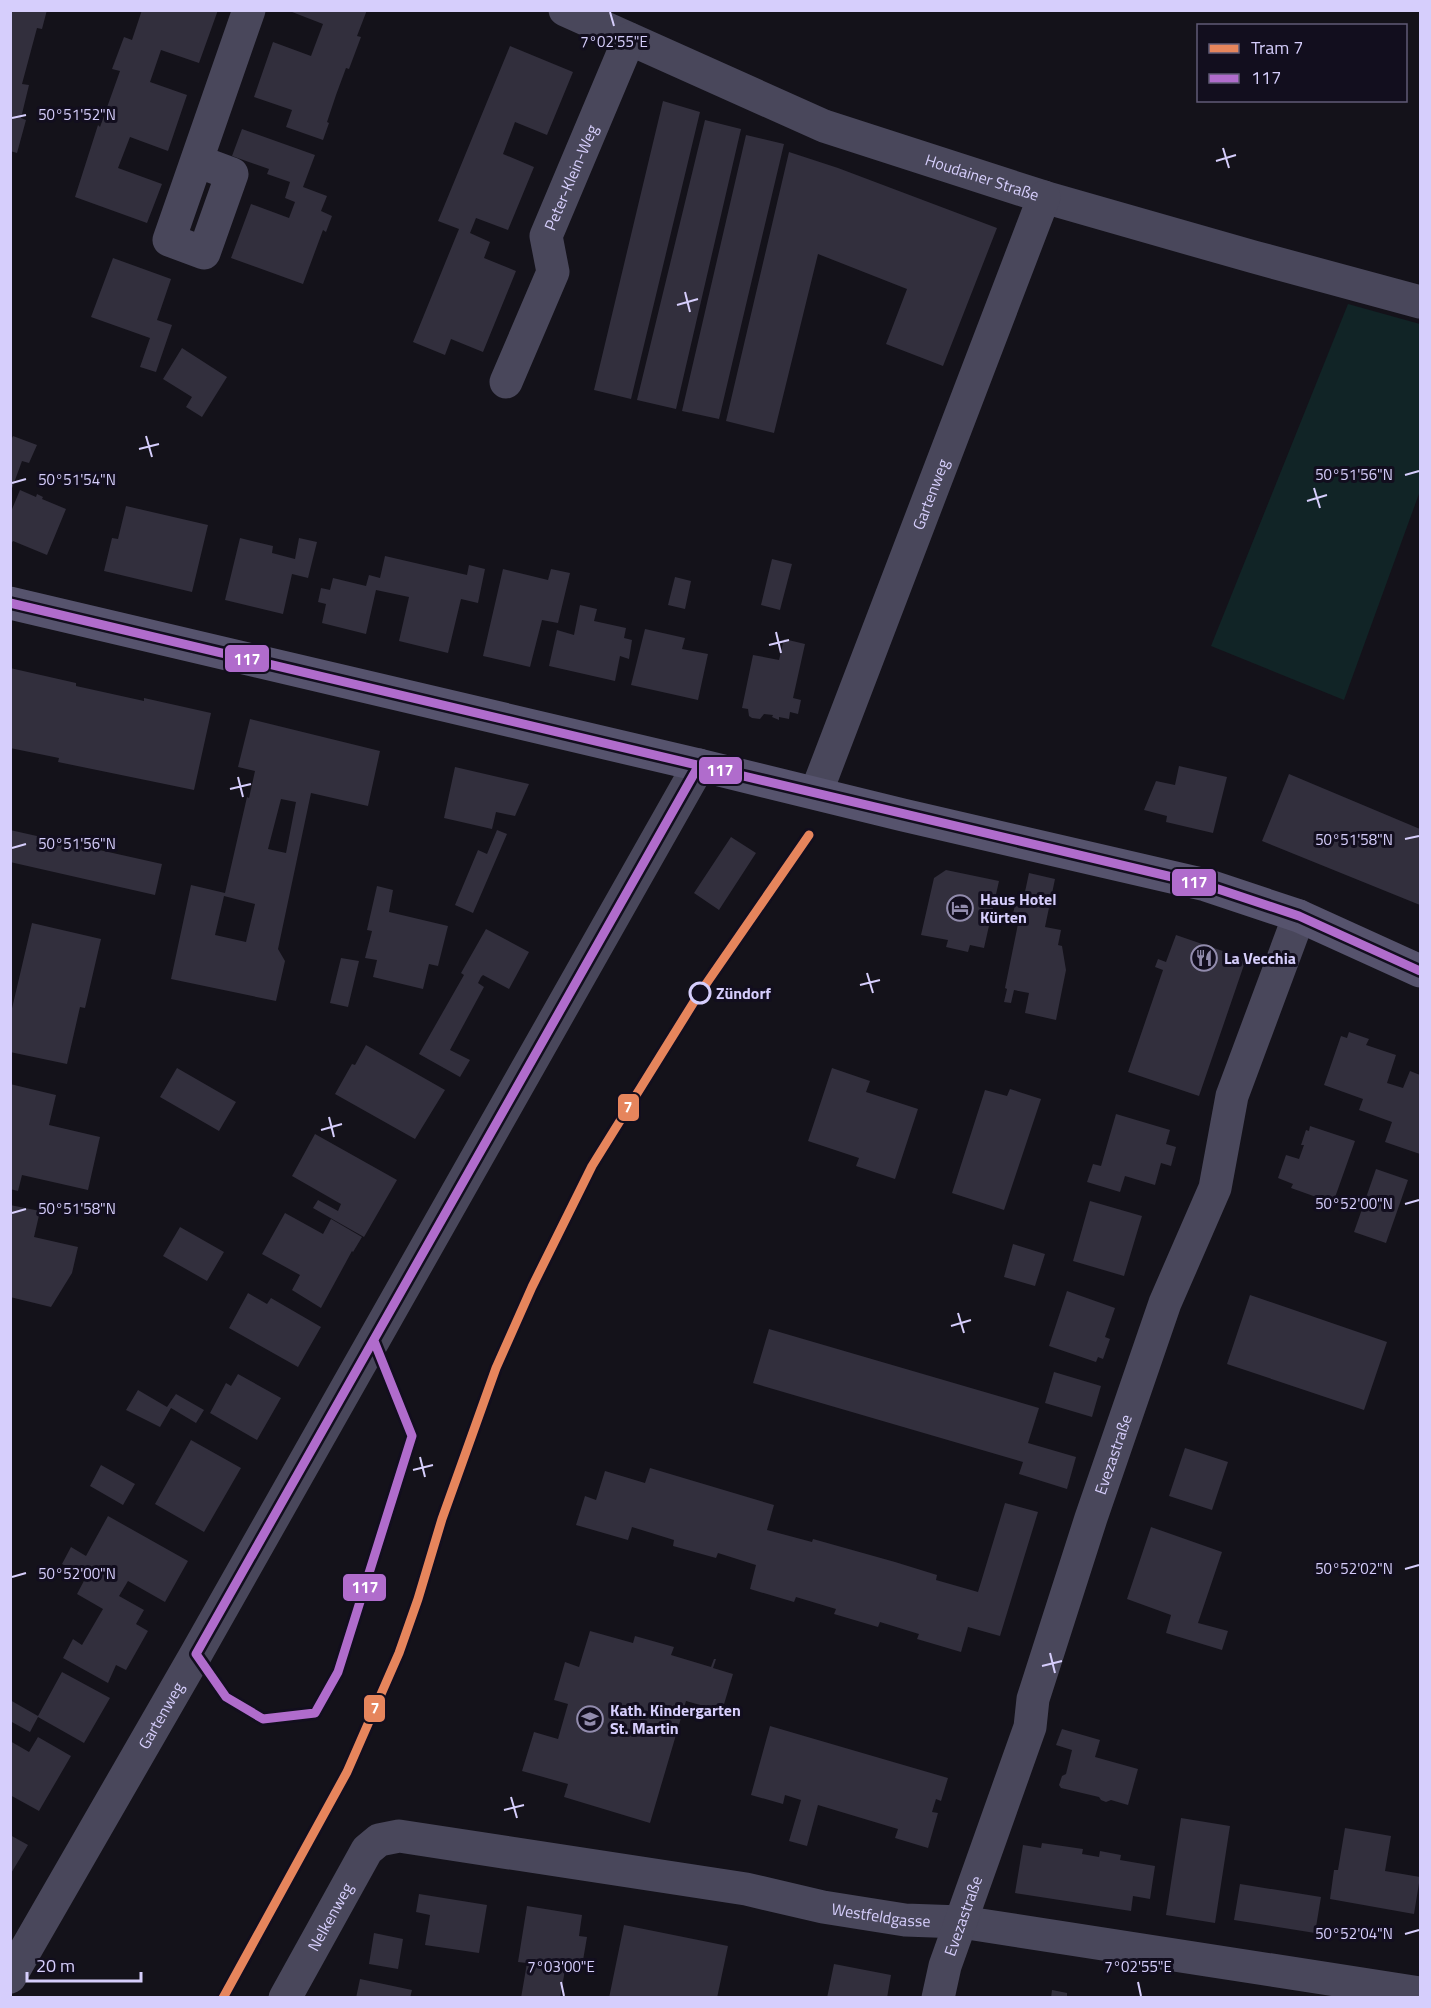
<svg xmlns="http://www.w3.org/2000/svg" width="1431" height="2008" font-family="'Titillium Web',sans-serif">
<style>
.green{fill:#112426}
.building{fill:#322f3d;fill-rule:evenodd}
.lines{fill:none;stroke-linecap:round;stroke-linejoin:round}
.street{stroke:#49475b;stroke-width:33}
.secondary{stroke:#56536d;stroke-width:33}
.bus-1-casing{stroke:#120e1e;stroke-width:14}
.bus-1{stroke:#b06ccc;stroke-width:9}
.tram-1-casing{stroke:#120e1e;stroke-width:14}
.tram-1{stroke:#e6855c;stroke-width:9}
.ticks{fill:none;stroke:#d6cefc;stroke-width:2}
.stop-dot{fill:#120e1e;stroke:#d6cefc;stroke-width:3}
.labels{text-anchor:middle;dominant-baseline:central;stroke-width:6;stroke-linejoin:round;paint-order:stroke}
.street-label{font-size:16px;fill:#d6cefc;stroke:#120e1e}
.poi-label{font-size:16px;font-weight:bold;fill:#d6cefc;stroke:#120e1e;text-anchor:start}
.stop-label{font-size:16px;font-weight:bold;fill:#d6cefc;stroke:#120e1e;text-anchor:start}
.ticks-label{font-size:15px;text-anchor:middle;fill:#d6cefc;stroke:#120e1e;stroke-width:6;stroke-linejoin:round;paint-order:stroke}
.line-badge{stroke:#120e1e;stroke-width:2}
.badge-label{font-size:16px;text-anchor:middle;font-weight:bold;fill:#fff}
</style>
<rect width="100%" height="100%" fill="#14121a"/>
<path class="green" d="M1348 304 1420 324V491L1344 700 1211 646Z"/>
<path class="building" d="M10 10H47L42 29 37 28 22 84 29 85 21 118 26 120 17 153 10 151Z
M142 10H218L199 63 161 50 150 82 187 95 168 151 130 137 118 168 162 184 147 223 75 197 98 125 100 127 120 71 112 69 124 37 132 40Z
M287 10H367L357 36 361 37 349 69 346 68 336 95 327 122 329 123 323 140 286 127 292 110 254 97 273 42 311 56 323 24Z
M510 46 573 72 547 135 515 122 503 154 534 167 508 230 476 218 470 233 490 242 484 258 516 271 483 352 451 339 445 355 413 342 459 229 438 221Z
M663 101 700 112 631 399 594 390Z
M705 120 741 129 676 409 637 400Z
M242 129 315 155 303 187 327 196 321 211 332 216 326 232 323 230 303 284 231 258 251 204 289 218 295 202 285 198 290 182 267 174 269 169 232 156Z
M746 135 784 144 719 419 682 411Z
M789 152 838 168 997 228 943 366 886 344 907 289 818 254 774 433 726 421Z
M113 258 171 279 157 320 172 325 156 372 140 367 150 338 91 317Z
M182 348 227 377 202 417 186 407 192 397 163 379Z
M13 436 37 445 29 463 22 461 11 491 10 442Z
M20 490 36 497 37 494 43 497 42 499 66 509 47 555 13 541 10 546V514Z
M126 506 208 525 192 592 104 571 112 538 118 539Z
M240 538 273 546 272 553 295 559 299 538 317 542 308 578 292 574 283 614 225 600Z
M385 556 467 575 469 565 485 569 478 603 461 599 448 653 399 641 409 597 376 590 366 634 322 623 326 604 318 602 321 588 330 590 333 578 366 586 369 575 380 578Z
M772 559 792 564 780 610 761 605Z
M503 569 548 580 551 569 570 573 558 623 542 620 530 667 483 656Z
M675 577 691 581 685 609 668 605Z
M580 605 597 609 594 621 626 628 624 638 632 640 629 659 620 656 615 681 549 666 557 630 574 635Z
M645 629 685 638 682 649 708 654 698 700 631 685Z
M784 639 805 644 793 698 801 700 798 714 790 712 789 719 779 717V720L772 717 773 715 764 714 760 719 752 718 749 716 748 709 742 708 753 655 779 660Z
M10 668 76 683V686L144 701V698L211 713 194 790 58 762 59 758 10 748Z
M250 719 380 751 368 806 311 793 278 949 285 961 276 1001 171 979 191 885 225 893 247 797 249 798 255 771 238 767ZM281 799 296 802 286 853 268 849ZM224 896 255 904 246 942 215 935Z
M1179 766 1227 777 1213 833 1166 822 1167 816 1144 810 1156 781 1175 785Z
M455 767 529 784 515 816 496 812 492 829 444 818Z
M1289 774 1420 829V905L1262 841Z
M10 830 162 864 155 895 10 862Z
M497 830 507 834 473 913 455 905 478 850 487 854Z
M731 837 756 853 719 910 694 893Z
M946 870 999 881 984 948 970 945 968 952 946 947 948 940 921 935 934 878Z
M1029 873 1055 879 1045 927 1061 930 1058 945 1062 946 1066 970 1056 1020 1025 1013 1029 993 1014 990 1011 1003 1004 1002 1007 989 1005 988 1019 919 1012 918 1015 905 1022 906Z
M377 886 393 890 389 912 448 926 438 966 429 964 423 989 373 977 377 960 365 958 372 931 367 930Z
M32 923 101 939 85 1008 80 1007 67 1064 10 1052V1017Z
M486 929 529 952 509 989 483 975 481 977 478 983 484 987 450 1050 470 1060 460 1077 419 1054 464 975 461 973Z
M1176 935 1246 959 1199 1096 1128 1072 1163 970 1155 967 1158 959 1166 962Z
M341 958 359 961 348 1007 330 1003Z
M1349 1032 1369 1039 1366 1045 1396 1055 1387 1083 1403 1088 1410 1071 1420 1075V1154L1385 1142 1392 1122 1359 1110 1363 1099 1324 1085 1341 1036 1347 1038Z
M366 1045 445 1090 415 1139 335 1094 352 1064 355 1065Z
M177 1068 236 1102 219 1131 160 1097Z
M832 1068 870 1081 866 1092 918 1109 895 1179 856 1166 859 1158 808 1141Z
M10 1084 56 1095 49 1125 100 1137 88 1190 22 1175 18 1191 10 1189Z
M1010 1089 1041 1099 1004 1210 952 1193 985 1090 1007 1096Z
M1116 1114 1170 1130 1166 1144 1176 1147 1171 1166 1161 1163 1155 1185 1125 1176 1120 1192 1087 1182 1093 1164 1101 1166Z
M1310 1126 1355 1141 1333 1203 1291 1188 1293 1184 1278 1178 1286 1155 1299 1159 1304 1145H1301L1306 1130 1309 1131Z
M315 1134 397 1180 364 1237 313 1208 318 1200 338 1211 341 1204 292 1176Z
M1376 1169 1408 1180 1386 1243 1354 1232Z
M1090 1201 1142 1216 1124 1276 1073 1261Z
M10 1205 40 1211 34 1237 78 1247 72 1273 51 1307 10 1297Z
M285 1213 323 1234 331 1219 362 1237 353 1252 352 1251 321 1308 292 1290 300 1275 262 1254Z
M180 1227 224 1252 207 1281 163 1256Z
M1013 1244 1045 1254 1035 1286 1004 1277Z
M1067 1291 1115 1308 1105 1337 1110 1339 1103 1359 1098 1357 1096 1362 1049 1346Z
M248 1293 267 1304 271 1298 321 1327 298 1367 229 1328Z
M1250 1295 1387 1342 1364 1410 1227 1364Z
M769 1329 1039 1408 1028 1443 1076 1457 1067 1489 1019 1474 1023 1462 753 1383Z
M1054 1372 1101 1386 1092 1417 1045 1403Z
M238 1374 281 1398 257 1440 210 1413 226 1383 231 1386Z
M138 1390 167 1407 176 1394 204 1410 196 1423 171 1408 160 1427 126 1410Z
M191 1440 241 1468 204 1532 155 1504Z
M1185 1448 1228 1462 1212 1510 1169 1496Z
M101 1465 135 1484 123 1505 90 1486Z
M650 1468 774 1505 767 1530 812 1542 813 1539 895 1562 937 1575 936 1580 978 1592 1005 1503 1038 1512 1000 1636 968 1627 961 1652 917 1639 919 1634 880 1622 878 1627 834 1614 836 1609 796 1597 794 1602 750 1589 756 1565 718 1553 716 1558 673 1546 674 1540 632 1527 628 1540 576 1525 585 1496 596 1500 605 1471 645 1483Z
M108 1516 188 1561 165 1602 128 1581 119 1596 144 1610 136 1624 148 1631 126 1670 116 1665 108 1683 63 1658 73 1639 82 1645 103 1609 77 1594 86 1577 62 1564 71 1547 86 1556Z
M1151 1527 1222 1552 1198 1623 1228 1631 1222 1650 1166 1633 1171 1615 1127 1599Z
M590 1631 633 1643 635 1636 674 1647 671 1655 711 1667 714 1659H716L713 1668 733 1674 722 1711 686 1701 650 1823 564 1797 568 1784 522 1771 534 1732 558 1739 568 1704 554 1700 565 1662 579 1667Z
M62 1672 110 1698 84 1743 38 1717 30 1732 10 1721V1700L38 1716Z
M770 1726 948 1778 941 1801 936 1799 932 1812 938 1813 928 1848 895 1838 898 1829 818 1805 807 1846 789 1841 801 1800 785 1795 783 1804 751 1795Z
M1062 1729 1100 1740 1095 1757 1138 1769 1128 1805 1111 1800 1106 1802 1101 1800 1099 1797 1061 1788 1059 1785 1062 1776 1066 1774 1072 1750 1056 1745Z
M38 1737 71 1756 39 1811 10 1795V1741L29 1752Z
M1181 1818 1230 1826 1215 1923 1166 1915Z
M1345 1828 1391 1836 1385 1871 1420 1877 1414 1914 1330 1899 1334 1870H1338Z
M10 1835 28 1845 10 1875Z
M1042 1843 1083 1849 1082 1854 1099 1857 1100 1851 1121 1855 1120 1860 1155 1866 1150 1899 1133 1896 1131 1911 1015 1893 1023 1845 1041 1848Z
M1240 1884 1321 1897 1315 1933 1234 1920Z
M419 1894 487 1905 479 1953 425 1945 430 1915 416 1912Z
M527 1906 582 1915 579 1936 587 1937 581 1972 565 1970 560 1998H521L527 1963 518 1962Z
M624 1925 728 1946 717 1998H609Z
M374 1933 403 1939 398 1969 369 1964Z
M834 1964 891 1975 887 1998H827Z
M360 1979 412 1990 410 1998H356Z
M1052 1990 1067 1993V1998H1051Z"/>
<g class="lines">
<g class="street">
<path id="s1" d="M565 10 824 126 1044 197 1254 257 1420 302"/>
<path d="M197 161 232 174 204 253 169 240 249 10"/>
<path id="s2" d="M506 382 553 272 546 236 629 39"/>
<path id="s3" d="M816 793 1044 197"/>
<path id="s4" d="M10 1977 196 1654 699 765"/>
<path id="s5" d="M285 1998 367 1850 379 1840 399 1836 746 1889 823 1907 905 1920 961 1922 1420 1993"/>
<path id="s6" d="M938 1998 945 1966 1030 1727 1033 1699 1091 1518 1165 1303 1215 1188 1232 1096 1299 916"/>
</g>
<path class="secondary" d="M10 603 699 765 903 815 1206 885 1299 916 1420 971"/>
<g class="bus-1-casing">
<path id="bus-1" d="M10 603 1206 885 1299 916 1420 971
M374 1341 412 1436 338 1672 315 1713 263 1719 226 1697 196 1654 699 765"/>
</g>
<use href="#bus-1" class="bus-1"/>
<g class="tram-1-casing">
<path id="tram-1" d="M223 1998 347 1772 399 1653 418 1599 442 1519 496 1368 532 1287 592 1166 697 997 809 835"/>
</g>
<use href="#tram-1" class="tram-1"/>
</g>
<path class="ticks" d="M610 12 614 26M12 118 26 115M1223 148 1229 168M1216 161 1236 155M685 292 690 312M677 305 698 299M146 436 152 457M139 449 159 444M1405 475 1419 471M12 483 26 479M1314 488 1320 508M1307 501 1327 495M776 632 781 653M769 645 789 640M238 777 243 797M230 789 251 784M1405 839 1419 836M12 848 26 844M867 973 873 993M860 985 880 980M329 1117 334 1137M321 1130 342 1124M1405 1204 1419 1200M12 1213 26 1209M958 1313 964 1333M951 1326 971 1320M420 1457 425 1477M413 1470 433 1465M1405 1569 1419 1565M12 1577 26 1573M1050 1653 1055 1673M1042 1666 1062 1661M511 1797 517 1818M504 1810 524 1805M1405 1934 1419 1930M561 1982 564 1996M1138 1982 1141 1996"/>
<defs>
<g id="hotel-ring" transform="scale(1.35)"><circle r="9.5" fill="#120e1e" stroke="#928cad" stroke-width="1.5"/><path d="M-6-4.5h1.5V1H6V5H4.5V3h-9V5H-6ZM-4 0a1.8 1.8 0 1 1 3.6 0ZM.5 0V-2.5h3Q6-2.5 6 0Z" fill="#928cad"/></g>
<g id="restaurant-ring" transform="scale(1.35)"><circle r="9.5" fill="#120e1e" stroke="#928cad" stroke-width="1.5"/><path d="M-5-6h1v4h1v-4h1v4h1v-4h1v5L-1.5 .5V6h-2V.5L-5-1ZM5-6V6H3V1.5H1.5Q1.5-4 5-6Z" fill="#928cad"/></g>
<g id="school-ring" transform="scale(1.35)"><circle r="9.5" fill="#120e1e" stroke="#928cad" stroke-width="1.5"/><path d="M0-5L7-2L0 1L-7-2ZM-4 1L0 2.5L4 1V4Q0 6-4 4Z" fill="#928cad"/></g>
</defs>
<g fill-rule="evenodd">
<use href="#hotel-ring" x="960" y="908"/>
<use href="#restaurant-ring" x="1204" y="958"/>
<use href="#school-ring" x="590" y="1719"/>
</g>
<circle class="stop-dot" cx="700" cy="993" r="10"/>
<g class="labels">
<g class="street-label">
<text stroke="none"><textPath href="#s2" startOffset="220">Peter-Klein-Weg</textPath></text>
<text stroke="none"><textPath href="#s1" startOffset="450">Houdainer Straße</textPath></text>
<text stroke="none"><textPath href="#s3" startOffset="320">Gartenweg</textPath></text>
<text stroke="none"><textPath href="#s6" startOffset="572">Evezastraße</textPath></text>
<text stroke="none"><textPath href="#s4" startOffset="302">Gartenweg</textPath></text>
<text stroke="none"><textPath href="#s5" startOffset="694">Westfeldgasse</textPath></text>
<text stroke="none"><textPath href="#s6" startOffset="86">Evezastraße</textPath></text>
<text stroke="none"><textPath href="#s5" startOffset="93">Nelkenweg</textPath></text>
</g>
<g class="poi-label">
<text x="980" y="899">Haus Hotel<tspan x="980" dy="18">Kürten</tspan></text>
<text x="1224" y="958">La Vecchia</text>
<text x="610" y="1710">Kath. Kindergarten<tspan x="610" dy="18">St. Martin</tspan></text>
</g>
<g class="stop-label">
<text x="716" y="993">Zündorf</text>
</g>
</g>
<g class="ticks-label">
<text x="614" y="47">7°02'55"E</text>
<text x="77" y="120">50°51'52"N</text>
<text x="1354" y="480">50°51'56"N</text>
<text x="77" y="485">50°51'54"N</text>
<text x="1354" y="845">50°51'58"N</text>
<text x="77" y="849">50°51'56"N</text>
<text x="1354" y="1209">50°52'00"N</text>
<text x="77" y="1214">50°51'58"N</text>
<text x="1354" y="1574">50°52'02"N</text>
<text x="77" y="1579">50°52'00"N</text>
<text x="1354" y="1939">50°52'04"N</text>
<text x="561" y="1972">7°03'00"E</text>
<text x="1138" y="1972">7°02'55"E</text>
</g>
<g class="line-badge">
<rect x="224" y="644" width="46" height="29" rx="6" fill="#b06ccc"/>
<rect x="698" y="756" width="45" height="29" rx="6" fill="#b06ccc"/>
<rect x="1171" y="868" width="46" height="29" rx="6" fill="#b06ccc"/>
<rect x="617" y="1093" width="23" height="29" rx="6" fill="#e6855c"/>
<rect x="342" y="1573" width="45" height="29" rx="6" fill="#b06ccc"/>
<rect x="363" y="1694" width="23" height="29" rx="6" fill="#e6855c"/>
</g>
<g class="badge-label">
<text x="247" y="665">117</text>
<text x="720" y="776">117</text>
<text x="1194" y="888">117</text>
<text x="628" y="1113">7</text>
<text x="365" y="1593">117</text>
<text x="375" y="1714">7</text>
</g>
<rect width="1431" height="2008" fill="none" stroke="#d6cefc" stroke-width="24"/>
<rect x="1197" y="24" width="210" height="78" fill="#120e1e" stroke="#605b77" stroke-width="1.5"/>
<rect x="1209" y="44" width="30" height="9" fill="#e6855c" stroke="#605b77" stroke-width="1.5"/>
<text x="1251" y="54" font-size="18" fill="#d6cefc">Tram 7</text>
<rect x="1209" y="74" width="30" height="9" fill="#b06ccc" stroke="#605b77" stroke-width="1.5"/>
<text x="1251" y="84" font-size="18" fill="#d6cefc">117</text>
<path d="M27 1972v9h114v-9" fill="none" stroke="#d6cefc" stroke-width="3"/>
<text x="36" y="1972" font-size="18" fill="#d6cefc" stroke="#120e1e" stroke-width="4.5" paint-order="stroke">20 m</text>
</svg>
